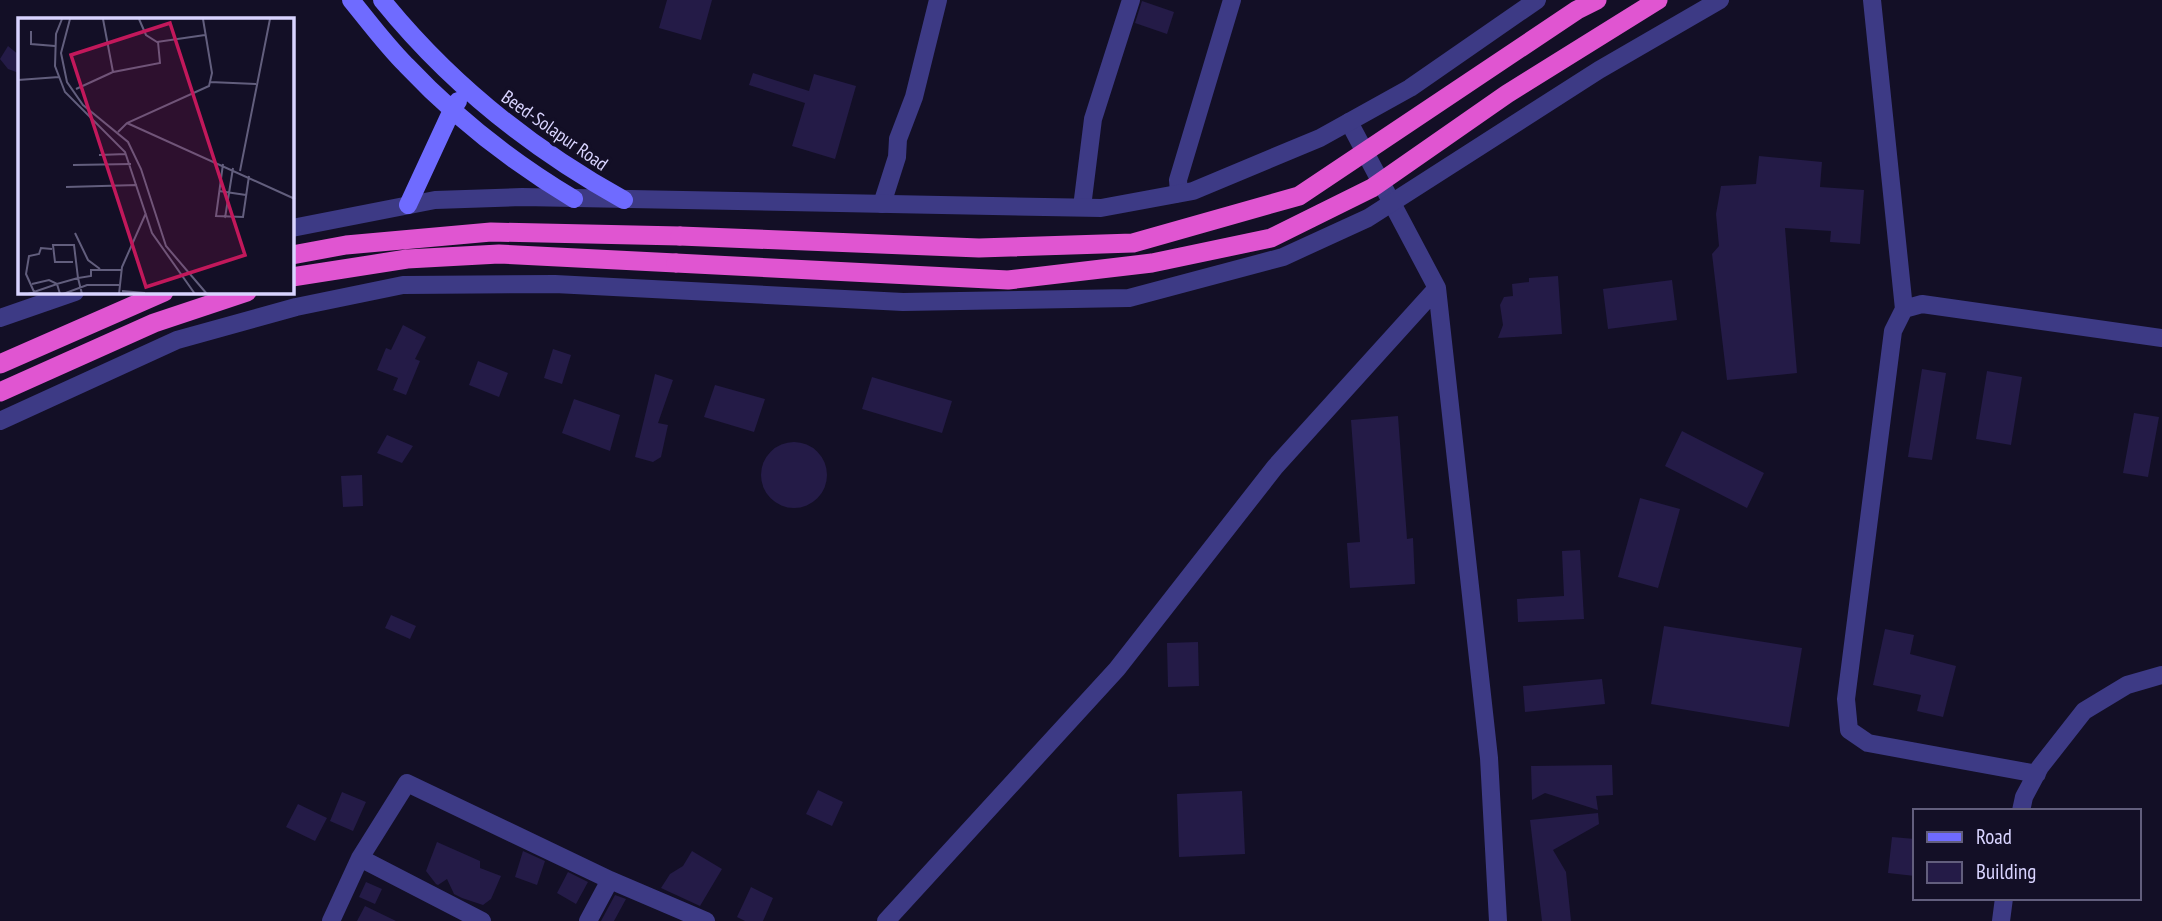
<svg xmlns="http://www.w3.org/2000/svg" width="2162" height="921" font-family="'PT Sans Narrow',sans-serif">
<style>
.building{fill:#241b47}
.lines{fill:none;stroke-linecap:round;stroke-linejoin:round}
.minor{stroke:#3d3a85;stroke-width:18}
.tertiary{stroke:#3d3a85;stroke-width:18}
.secondary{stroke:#6f6bff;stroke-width:18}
.trunk{stroke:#e055d1;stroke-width:19}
.trunk-bridge{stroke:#e055d1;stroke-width:19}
.labels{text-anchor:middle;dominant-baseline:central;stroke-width:7;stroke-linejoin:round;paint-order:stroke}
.street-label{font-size:19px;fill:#d9d4ff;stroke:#130f26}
.inset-road{fill:none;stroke:#625e7d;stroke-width:2}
.view{fill:#c2185b;fill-opacity:0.15;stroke:#c2185b;stroke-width:3.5}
.inset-edge{fill:none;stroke:#d9d4ff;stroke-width:3.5}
</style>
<rect width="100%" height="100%" fill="#130f26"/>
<path class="building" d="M667 0H712L701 40 659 28Z
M1142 1 1174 12 1167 34 1135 23Z
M8 46 19 55V73L8 69 0 59Z
M753 73 809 91 814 74 856 86 835 159 792 146 805 103 749 85Z
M1759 156 1822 162 1820 187 1864 190 1860 244 1830 242 1831 231 1785 228 1797 373 1727 380 1712 254 1719 246 1716 214 1721 186 1756 184Z
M1558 276 1562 334 1498 338 1503 325 1500 305 1504 297 1513 296 1512 284 1529 282V278Z
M1672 280 1677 320 1608 329 1603 289Z
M403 325 426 337 415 359 420 361 406 395 393 390 398 378 377 370 386 348 391 350Z
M553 349 571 355 562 384 544 378Z
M478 361 508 373 499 397 469 385Z
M1922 369 1946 373 1932 460 1908 457Z
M1987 371 2022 377 2011 445 1976 439Z
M655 374 673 380 658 423 668 425 661 457 653 462 635 457Z
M872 377 952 401 942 433 862 409Z
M715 385 765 399 754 432 704 417Z
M574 399 620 415 610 451 562 433Z
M2134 413 2159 417 2148 477 2123 473Z
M1398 416 1407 539 1413 538 1415 584 1350 588 1347 543 1360 542 1351 420Z
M1682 431 1764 473 1747 508 1665 466Z
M387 435 413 446 402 463 377 453Z
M761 475a33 33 0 1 1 66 0a33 33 0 1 1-66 0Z
M362 475 363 506 343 507 341 476Z
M1640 498 1680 509 1658 588 1618 577Z
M1580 550 1584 619 1518 622 1517 599 1564 596 1562 551Z
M391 615 416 626 410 639 385 628Z
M1664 626 1802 648 1789 727 1651 704Z
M1885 629 1914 635 1910 654 1956 666 1943 717 1917 711 1921 695 1873 685Z
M1198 642 1199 686 1168 687 1167 643Z
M1602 679 1605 704 1525 712 1523 686Z
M1612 765 1613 795 1596 796 1598 810 1545 793 1532 800 1531 766Z
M818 790 843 802 832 826 806 814Z
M1242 791 1245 854 1179 857 1177 794Z
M342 792 366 802 353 831 330 821Z
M298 804 327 818 315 841 286 827Z
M1598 813 1599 824 1553 850 1566 872 1571 921H1542L1530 820Z
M1892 837 1915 839V876L1888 873Z
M437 842 480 861V868L501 876 491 899 483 905 462 898 454 894 447 879 438 885 436 884 426 871Z
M523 851 545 861 537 885 515 877Z
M692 851 722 869 700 906 661 888 670 874 683 866Z
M568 872 588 882 576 904 557 893Z
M366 882 382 889 375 904 359 897Z
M751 887 773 898 763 921H745L737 917Z
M615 895 626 899 614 921H601Z
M365 906 396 921H357Z"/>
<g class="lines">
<path class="minor" d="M1872 0 1904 309
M1349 122 1437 288 1489 758 1498 921
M1175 194 1179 192 1178 180 1232 0
M882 204 897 157 898 139 914 97 938 0
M1082 207 1093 119 1131 0
M2037 774 1868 743 1849 730 1846 699 1893 331 1904 309 1922 304 2162 338
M2021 811 2024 797 2040 767 2084 711 2127 685 2162 675
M360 858 482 921
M331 921 360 858 407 783 610 880 706 921
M588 921 610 880
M886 921 1117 669 1275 467 1437 288
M2001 921 2004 898"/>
<path class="tertiary" d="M292 228 435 200 522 197 1101 208 1193 191 1320 138 1410 88 1537 0
M0 318 75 292
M0 421 177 340 296 307 403 285 555 284 903 302 1129 298 1283 257 1368 218 1599 70 1720 0"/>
<path class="secondary" d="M351 0C369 22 386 45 406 65 456 118 512 162 574 199
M382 0C450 84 530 148 624 200
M408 205 452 110 458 101"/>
<path class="trunk" d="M292 255 346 245 491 232 680 236
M292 277 407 259 499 254 676 263
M0 364 164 292
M0 392 154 323 247 292"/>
<path class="trunk-bridge" d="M680 236 979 248 1133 243 1299 196 1577 10 1597 0
M676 263 1008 280 1152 263 1271 238 1372 188 1507 94 1658 0"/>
</g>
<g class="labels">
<g class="street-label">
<text transform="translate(555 130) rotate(35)">Beed-Solapur Road</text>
</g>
</g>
<g transform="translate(18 18)">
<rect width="276" height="276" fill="#130f26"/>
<path class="inset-road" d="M44 1 38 16 37 48 47 74 107 134 134 215 177 276M52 1 43 35 49 64 65 87 110 124 123 151 148 228 189 276M85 1 95 54 142 45 140 24M121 1 128 17 139 24 187 17M13 13V26L37 28M0 62 41 59M192 64 238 66M58 71 95 54M109 105 277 181M100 114 109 105 191 68 194 55 185 1M81 137 108 136M205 146 198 198 225 199 231 158M55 147 113 146M222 153 252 1M48 169 119 167M201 173 228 177M207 200 215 150M57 215 70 242 82 251M14 266 31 262 39 266 60 260 56 227H35L37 244H55M104 273 127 275M10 276 39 266 42 276M17 276 8 256 11 238 21 236 23 230 34 231M45 276 69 267H101M64 276 60 260 73 258V252H103M101 276 104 249 128 195"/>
<path class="view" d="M152 5 227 237 128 269 53 37Z"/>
<rect width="276" height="276" class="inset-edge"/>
</g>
<rect x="1913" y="809" width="228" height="91" fill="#130f26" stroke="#625e7d" stroke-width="2"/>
<rect x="1927" y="832" width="35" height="10" fill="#6f6bff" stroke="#625e7d" stroke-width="2"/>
<text x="1976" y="844" font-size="21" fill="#d9d4ff">Road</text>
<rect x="1927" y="862" width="35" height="21" fill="#241b47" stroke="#625e7d" stroke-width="2"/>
<text x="1976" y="879" font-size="21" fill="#d9d4ff">Building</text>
</svg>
